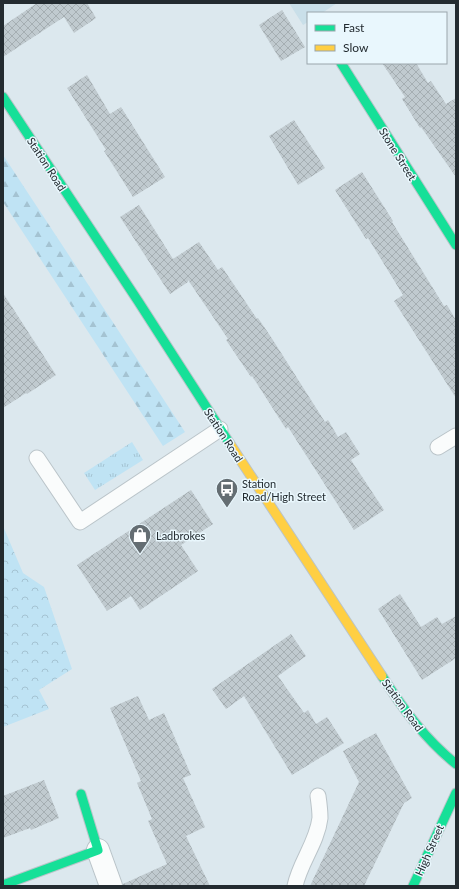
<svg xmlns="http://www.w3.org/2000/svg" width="459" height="889" font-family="Lato,sans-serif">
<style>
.built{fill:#c9dfe9}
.grass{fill:url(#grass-tufts)}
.forest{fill:url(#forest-firs)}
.park{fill:url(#park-crowns)}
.building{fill:url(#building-cross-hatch)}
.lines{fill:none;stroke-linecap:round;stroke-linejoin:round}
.lane-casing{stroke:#bac4c9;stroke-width:17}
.street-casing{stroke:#bac4c9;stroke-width:24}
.fast-casing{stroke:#bac4c9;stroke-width:11}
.slow-casing{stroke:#bac4c9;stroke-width:11}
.lane{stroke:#fafcfc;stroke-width:15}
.street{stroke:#fafcfc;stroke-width:22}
.fast{stroke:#16e098;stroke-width:9}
.slow{stroke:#ffcf43;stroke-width:9}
.labels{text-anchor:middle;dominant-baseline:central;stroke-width:3;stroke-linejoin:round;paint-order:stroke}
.street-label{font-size:11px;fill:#232b30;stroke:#e9f7fd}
.poi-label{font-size:11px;fill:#232b30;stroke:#e9f7fd;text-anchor:start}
</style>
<defs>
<pattern id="grass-tufts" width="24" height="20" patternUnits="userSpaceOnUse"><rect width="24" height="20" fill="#bfe3f4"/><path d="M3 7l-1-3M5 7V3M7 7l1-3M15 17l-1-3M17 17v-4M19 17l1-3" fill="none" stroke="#a4c3d2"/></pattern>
<pattern id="forest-firs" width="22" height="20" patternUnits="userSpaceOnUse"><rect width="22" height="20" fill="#bfe3f4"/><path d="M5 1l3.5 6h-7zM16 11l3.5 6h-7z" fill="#a4c3d2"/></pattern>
<pattern id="park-crowns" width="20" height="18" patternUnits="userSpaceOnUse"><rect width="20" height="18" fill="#bfe3f4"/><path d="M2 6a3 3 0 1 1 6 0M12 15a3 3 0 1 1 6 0" fill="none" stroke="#a4c3d2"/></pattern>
<pattern id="building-cross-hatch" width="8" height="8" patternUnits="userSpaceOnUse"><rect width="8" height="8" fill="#c0cacf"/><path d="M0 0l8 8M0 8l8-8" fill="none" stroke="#a5aeb2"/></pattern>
</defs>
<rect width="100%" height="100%" fill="#dce8ee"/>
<path class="built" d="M289 3H337L322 13H308V22L303 25Z"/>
<path class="grass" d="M132 442 143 460 95 490 84 473Z"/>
<path class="forest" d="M3 155 185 432 163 446 3 202Z"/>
<path class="park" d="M3 526 23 573 44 587 72 669 39 690 49 709 3 727Z"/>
<path class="building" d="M37 3H87L96 18 74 33 64 17 3 57V26Z
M282 10 305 47 281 61 259 25Z
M382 63H416L428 83 431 81 446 104 456 98V177L421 127 420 128 402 99 405 97Z
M87 75 110 114 121 107 165 177 133 197 104 151 106 150 67 88Z
M294 120 325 168 298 185 269 136Z
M362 172 393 221 392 222 444 306 447 305 456 320V398L394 301 403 295 368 238 366 239 335 190Z
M139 205 173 259 199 242 218 270 222 267 257 319 258 318 271 337 325 422 328 420 338 437 346 432 360 454 351 460 384 510 354 530 288 427 286 429 252 376 251 377 226 340 228 339 188 280V282L170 294 120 217Z
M3 293 56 375 27 394 26 393 3 408Z
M191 490 213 524 181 545 198 571 140 610 131 596 107 611 77 565Z
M400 594 421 627 437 617 442 624 456 616V658L422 680 378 609Z
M291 634 306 656 278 676 304 713 308 710 316 724 327 717 344 743 292 775 244 696 226 709 212 689Z
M138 696 149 720 164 713 191 775 183 778 205 827 186 836 210 886H123V884L167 864 148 821 152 819 137 783 141 781 110 708Z
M376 733 412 798 404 803 364 886H310L359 782 343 751Z
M44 780 59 818 31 830 30 828 3 838V796Z"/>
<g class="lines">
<g class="lane-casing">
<path id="lane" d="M438 447 456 436
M37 458 80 522 220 429
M295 886C300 862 317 843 320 818 320 811 319 803 318 796"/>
</g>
<g class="street-casing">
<path id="street" d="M98 850 111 886"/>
</g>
<g class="fast-casing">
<path id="fast" d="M341 63 456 245
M3 97 138 301 230 444
M382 676C403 709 425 739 456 764
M3 885 98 850 81 794
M413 886 456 793"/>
</g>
<g class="slow-casing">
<path id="slow" d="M230 444 382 676"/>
</g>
<use href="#lane" class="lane"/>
<use href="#street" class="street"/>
<use href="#fast" class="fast"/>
<use href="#slow" class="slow"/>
</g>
<defs>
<g id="bus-pin" transform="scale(1.15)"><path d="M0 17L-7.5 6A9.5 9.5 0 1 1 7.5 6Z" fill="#646d72" stroke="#e9f7fd"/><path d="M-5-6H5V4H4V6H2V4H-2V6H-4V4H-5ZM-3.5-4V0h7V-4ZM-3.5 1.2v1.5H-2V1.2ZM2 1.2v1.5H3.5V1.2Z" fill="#fff"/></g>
<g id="shop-pin" transform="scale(1.15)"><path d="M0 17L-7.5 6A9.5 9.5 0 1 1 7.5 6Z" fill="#646d72" stroke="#e9f7fd"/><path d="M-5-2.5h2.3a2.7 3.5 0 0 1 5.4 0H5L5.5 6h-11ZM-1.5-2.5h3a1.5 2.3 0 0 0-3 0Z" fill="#fff"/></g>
</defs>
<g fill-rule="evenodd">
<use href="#bus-pin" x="227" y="489"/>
<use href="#shop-pin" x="140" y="535"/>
</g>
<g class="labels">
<g class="street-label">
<text transform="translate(398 154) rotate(58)">Stone Street</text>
<text transform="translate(47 164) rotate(57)">Station Road</text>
<text transform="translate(224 435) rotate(57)">Station Road</text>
<text transform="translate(403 705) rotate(54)">Station Road</text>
<text transform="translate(429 850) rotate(-66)">High Street</text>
</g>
<g class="poi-label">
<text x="242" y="483">Station<tspan x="242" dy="13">Road/High Street</tspan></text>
<text x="156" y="535">Ladbrokes</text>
</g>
</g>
<rect width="459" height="889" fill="none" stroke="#232b30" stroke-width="8"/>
<rect x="307" y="12" width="140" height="52" fill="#e9f7fd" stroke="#9aa5ab"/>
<rect x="315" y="25" width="20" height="6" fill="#16e098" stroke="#9aa5ab"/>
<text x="343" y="32" font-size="12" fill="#232b30">Fast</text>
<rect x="315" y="45" width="20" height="6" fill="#ffcf43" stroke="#9aa5ab"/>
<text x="343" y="52" font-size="12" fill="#232b30">Slow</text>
</svg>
